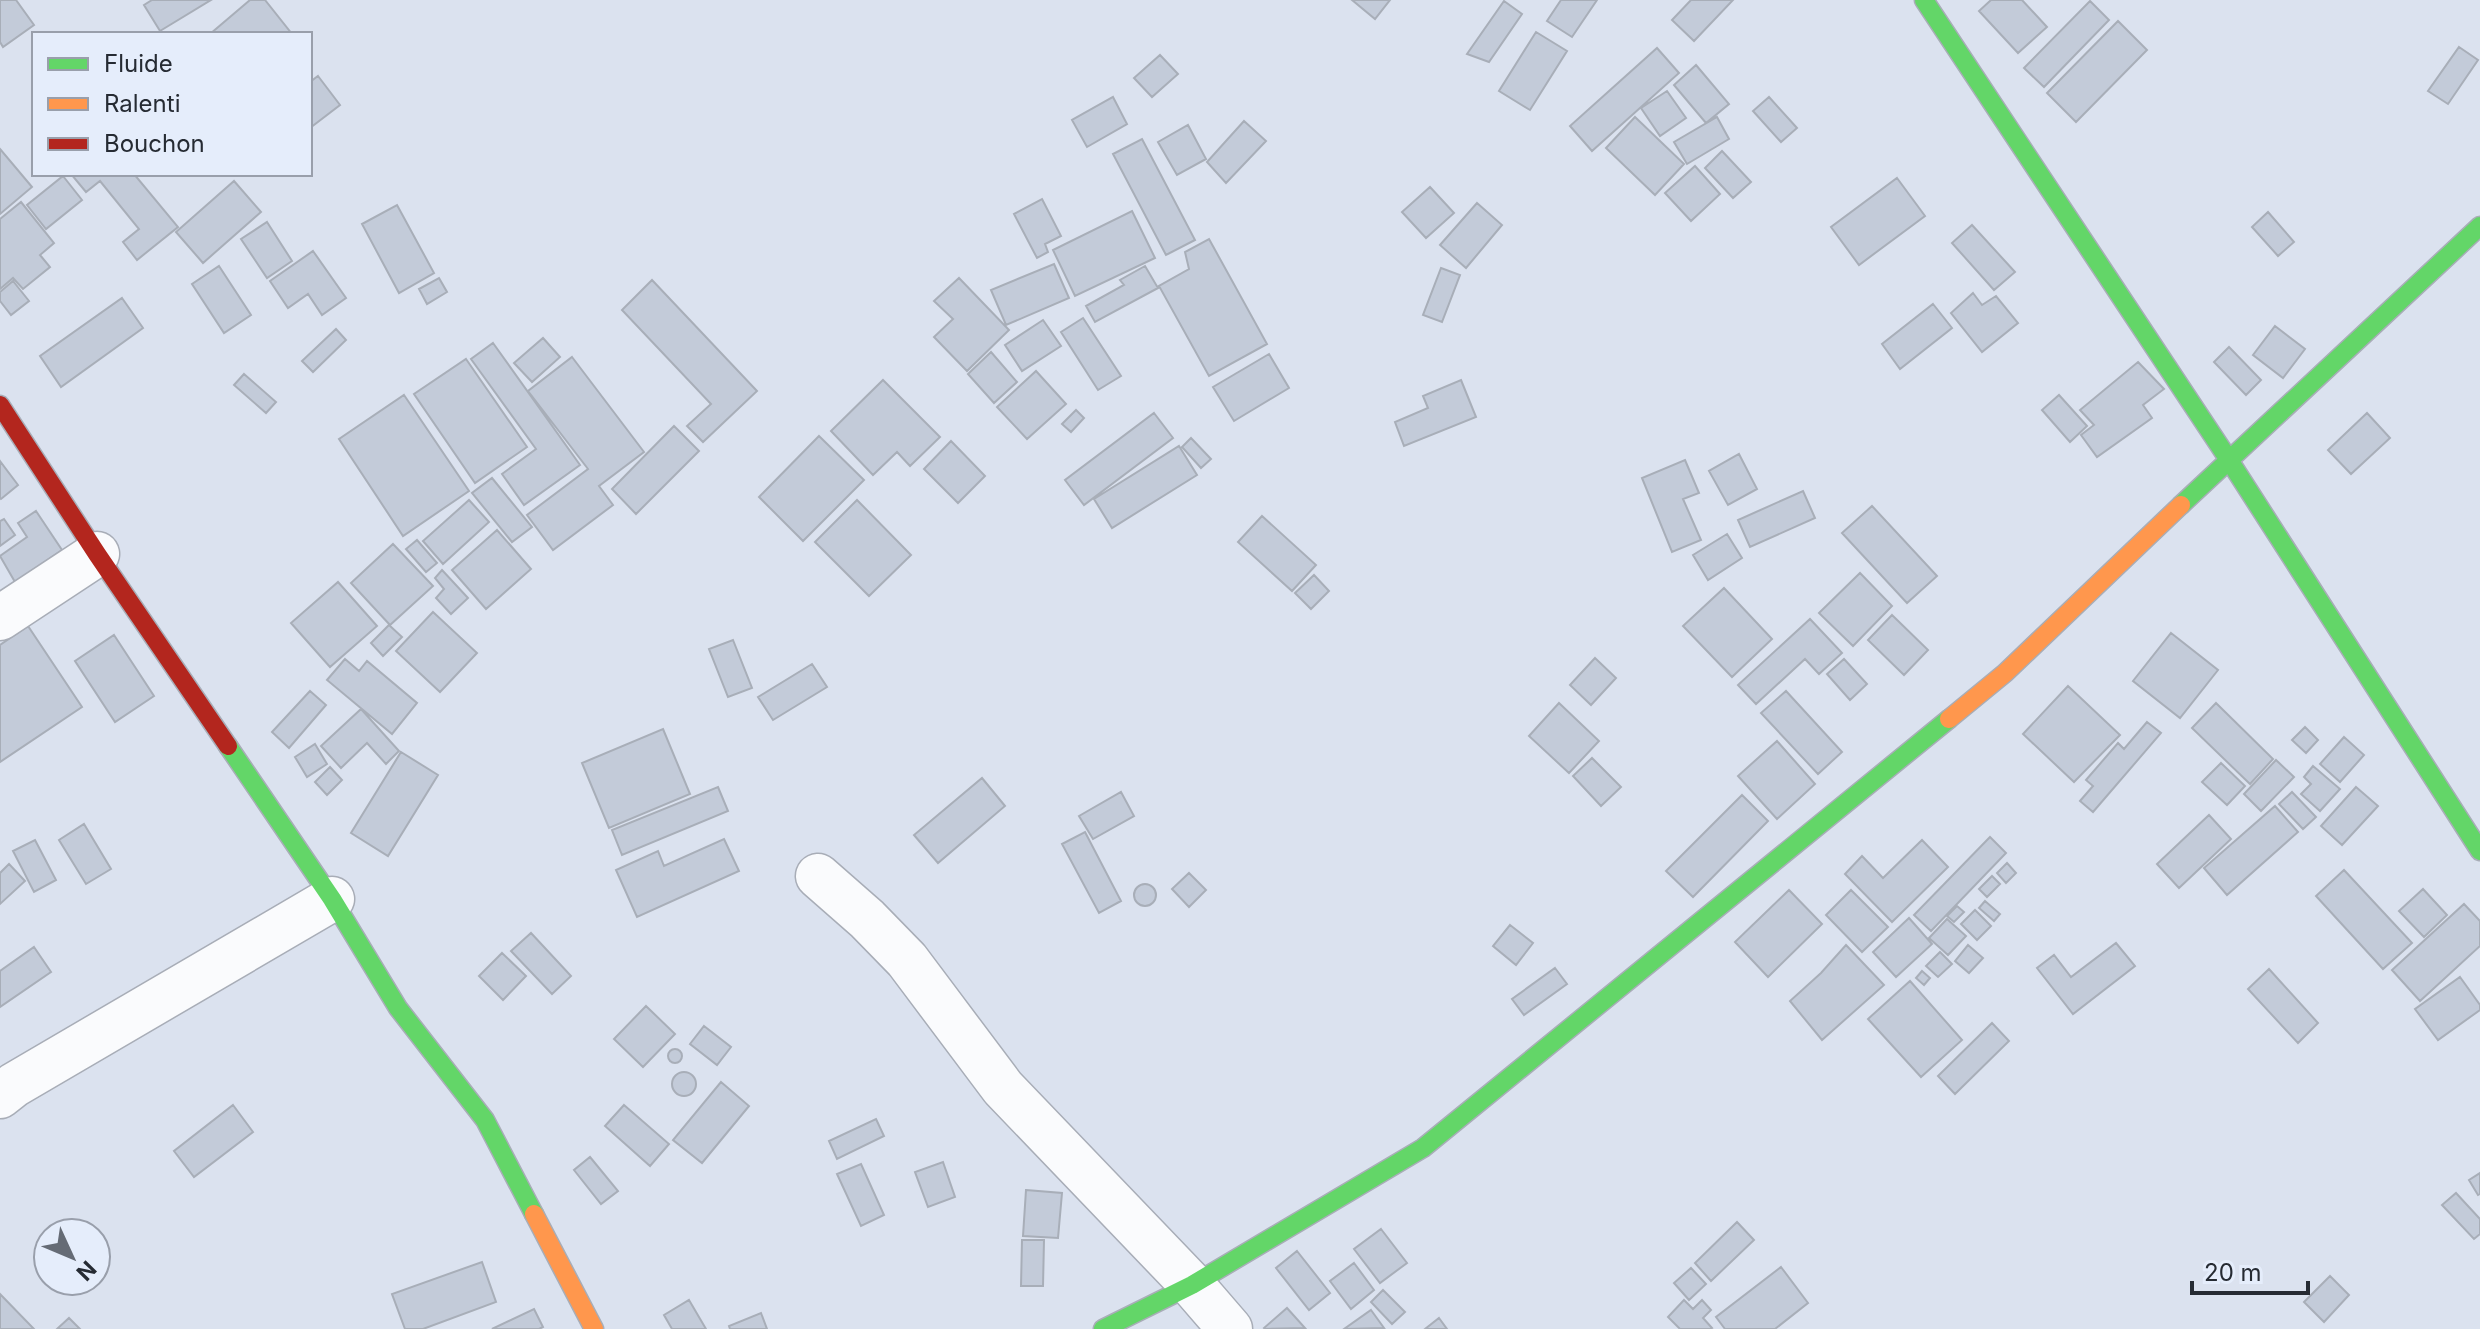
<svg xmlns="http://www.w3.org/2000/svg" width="2480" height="1329" font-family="Inter,sans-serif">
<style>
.building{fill:#c3cbd9;stroke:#a8aeb8;stroke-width:2}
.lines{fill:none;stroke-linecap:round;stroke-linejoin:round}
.street-casing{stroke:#a8adb7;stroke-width:47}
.fast-casing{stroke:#a8adb7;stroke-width:21}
.slow-casing{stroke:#a8adb7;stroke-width:21}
.jam-casing{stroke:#a8adb7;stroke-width:21}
.street{stroke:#fafbfd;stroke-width:44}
.fast{stroke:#63d668;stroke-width:18}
.slow{stroke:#ff974d;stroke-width:18}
.jam{stroke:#b3261e;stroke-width:18}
</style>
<rect width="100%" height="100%" fill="#dbe2ef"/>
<path class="building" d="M0 0H16L34 25 3 47 0 42Z
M152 0H211L160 31 144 5Z
M250 0H265L292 34H210Z
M1352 0H1390L1375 19Z
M1561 0H1597L1572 37 1547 21Z
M1691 0H1733L1694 41 1672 20Z
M1991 0H2022L2047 27 2018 53 1979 11Z
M1504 1 1522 14 1489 62 1467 54Z
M2090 1 2109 20 2044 87 2024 68Z
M2118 21 2147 50 2076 122 2047 93Z
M1536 32 1567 51 1530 110 1499 91Z
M2459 47 2478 60 2448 104 2428 91Z
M1657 48 1679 73 1592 151 1570 126Z
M1160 55 1178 74 1152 97 1134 78Z
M1696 65 1729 104 1706 123 1674 85Z
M318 76 340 105 310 128V82Z
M1667 91 1686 118 1660 136 1641 108Z
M1113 97 1127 124 1087 147 1072 120Z
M1769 97 1797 128 1781 142 1753 111Z
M1635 117 1684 164 1655 195 1606 148Z
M1717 117 1729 139 1687 164 1674 142Z
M1244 121 1266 141 1226 183 1207 162Z
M1188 125 1206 159 1177 175 1158 142Z
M1142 139 1195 240 1166 255 1113 154Z
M0 149 32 187 0 214Z
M1722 151 1751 182 1733 198 1705 168Z
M1695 166 1720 194 1691 221 1665 193Z
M71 174H134L178 227 137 260 123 242 139 229 100 181 86 192Z
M63 176 82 200 46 229 27 205Z
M1897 178 1925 216 1859 265 1831 227Z
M234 181 261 212 203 263 176 232Z
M1430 187 1454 213 1426 238 1402 212Z
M1042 199 1061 236 1045 244 1048 252 1037 258 1014 214Z
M21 202 54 243 40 255 50 267 23 289 13 278 0 289V219Z
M1477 203 1502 225 1466 268 1440 245Z
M397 205 434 273 399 293 362 224Z
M1132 211 1155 258 1075 296 1053 250Z
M2268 212 2294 242 2278 256 2252 227Z
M267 222 292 261 267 278 241 239Z
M1972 225 2015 272 1994 290 1952 243Z
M1209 239 1267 344 1209 376 1159 286 1189 269 1185 252Z
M313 251 346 298 322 315 308 294 288 308 270 281Z
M1054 264 1069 298 1006 325 991 290Z
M219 266 251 315 224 333 192 284Z
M1145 266 1158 288 1095 322 1086 306 1124 285 1120 280Z
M1441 268 1460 275 1442 322 1423 315Z
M439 278 447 292 427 304 419 289Z
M959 278 1009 330 967 371 934 337 953 319 934 301Z
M652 280 757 391 703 442 687 426 711 404 622 310Z
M13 281 29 301 11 315 0 301V292Z
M1973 293 1982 305 1996 296 2018 323 1982 352 1951 313Z
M122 298 143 328 61 387 40 356Z
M1933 304 1952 328 1900 369 1882 344Z
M1083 318 1121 376 1098 390 1061 332Z
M1043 320 1061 346 1022 371 1005 345Z
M2275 326 2305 349 2283 378 2253 355Z
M336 329 346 340 313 372 302 361Z
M543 338 560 357 532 382 514 363Z
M493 343 580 465 524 505 502 474 536 449 471 359Z
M2229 347 2261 380 2246 395 2214 362Z
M991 352 1017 382 994 403 968 374Z
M1269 354 1289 388 1234 421 1213 387Z
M572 357 644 452 599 486 613 505 553 550 527 515 588 469 528 391Z
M466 359 527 447 475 483 414 394Z
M2138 362 2164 389 2143 405 2152 418 2097 457 2081 435 2094 425 2080 410Z
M1036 371 1066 404 1027 439 997 407Z
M244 374 276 402 266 413 234 385Z
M883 380 940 437 910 466 897 452 873 475 831 431Z
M1461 380 1476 417 1404 446 1395 422 1428 408 1423 396Z
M404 395 469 491 403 536 339 439Z
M2059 395 2087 426 2070 442 2042 410Z
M1076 410 1084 418 1071 432 1062 424Z
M1154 413 1173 438 1084 505 1065 480Z
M2367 413 2390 438 2351 474 2328 450Z
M674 426 699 451 636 514 612 489Z
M819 436 864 480 803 541 759 497Z
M1191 438 1211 459 1201 468 1182 447Z
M951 441 985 476 958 503 924 469Z
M1179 446 1197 475 1112 528 1094 499Z
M1739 454 1757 489 1728 505 1709 471Z
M1685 460 1699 493 1683 499 1701 540 1672 552 1642 478Z
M0 461 18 485 1 499 0 498Z
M492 478 532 527 512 542 472 493Z
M1803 491 1815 518 1750 547 1738 520Z
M469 500 489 522 443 564 423 541Z
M857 500 911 555 869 596 815 542Z
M1872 506 1937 576 1907 603 1842 533Z
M36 511 62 550 15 582 0 556 27 537 18 523Z
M1262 516 1316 565 1292 591 1238 542Z
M4 519 15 535 0 546V521Z
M497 530 531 569 486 609 452 570Z
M1727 534 1742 558 1708 580 1693 555Z
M417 540 437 563 426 572 406 549Z
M393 544 433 586 390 625 351 583Z
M442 570 468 598 451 614 436 598 444 589 435 578Z
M1860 573 1892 606 1853 646 1819 613Z
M1314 575 1329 591 1311 609 1295 593Z
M338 582 377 626 330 667 291 623Z
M1724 588 1772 639 1732 677 1683 626Z
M433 612 477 653 440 692 396 651Z
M1892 615 1928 650 1904 675 1868 640Z
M1810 619 1842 653 1819 674 1805 659 1756 704 1738 685Z
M389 625 402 637 383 656 371 643Z
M28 626 82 707 0 762V645Z
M2171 633 2218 670 2180 718 2133 681Z
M114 635 154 696 115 722 75 661Z
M733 640 752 688 728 697 709 649Z
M1595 658 1616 678 1591 705 1570 685Z
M345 659 359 671 367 661 417 703 392 734 327 680Z
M1844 659 1867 684 1850 700 1827 674Z
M812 664 827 687 773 720 758 697Z
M2068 686 2120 735 2074 782 2023 734Z
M310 691 326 705 289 748 272 732Z
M1786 691 1842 752 1818 774 1761 713Z
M1559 703 1599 741 1569 773 1529 736Z
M2216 703 2273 759 2250 784 2192 728Z
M361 709 399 751 386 764 367 743 341 768 321 746Z
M2147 722 2161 733 2093 812 2080 801 2093 786 2086 780 2118 743 2124 749Z
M2305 727 2318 740 2306 753 2292 740Z
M663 729 690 794 609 828 582 763Z
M2344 737 2364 755 2340 782 2320 764Z
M1777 741 1815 784 1777 819 1738 776Z
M315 744 327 764 307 777 295 757Z
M401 752 438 775 388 856 351 833Z
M1592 758 1621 787 1601 806 1573 776Z
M2276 760 2294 777 2261 811 2244 794Z
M2221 763 2245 786 2227 805 2202 782Z
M2313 766 2340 789 2320 811 2301 794 2311 784 2304 777Z
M330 767 342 780 327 795 315 782Z
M982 778 1005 806 938 863 914 835Z
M718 787 728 811 622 855 612 830Z
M2356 787 2378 806 2342 845 2321 826Z
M1121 792 1134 816 1093 839 1079 816Z
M2292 792 2316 817 2303 829 2279 804Z
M1742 795 1768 821 1693 897 1666 871Z
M2275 806 2298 832 2227 895 2204 868Z
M2209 815 2231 839 2179 888 2157 864Z
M84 824 111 869 86 884 59 840Z
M1085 832 1121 901 1099 913 1062 844Z
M1990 837 2006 853 1931 931 1914 915Z
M724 839 739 871 637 917 616 870 658 851 664 866Z
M35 840 56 880 34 892 13 851Z
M1922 840 1948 867 1892 922 1845 874 1862 856 1883 878Z
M2007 863 2016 873 2006 883 1997 873Z
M9 864 25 881 0 904V873Z
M2344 870 2412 943 2383 969 2316 896Z
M1189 873 1206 890 1189 907 1172 889Z
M1992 876 2000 884 1987 897 1979 889Z
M1134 895a11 11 0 1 1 22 0a11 11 0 1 1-22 0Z
M2423 889 2447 915 2424 937 2399 911Z
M1789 890 1822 924 1768 977 1735 942Z
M1851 890 1888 927 1862 952 1826 915Z
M1985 901 2000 914 1994 921 1979 908Z
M2464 904 2480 921V946L2420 1001 2392 970Z
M1957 906 1964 912 1954 922 1947 916Z
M1975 910 1991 926 1977 940 1961 924Z
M1909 918 1932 944 1896 977 1873 952Z
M1947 919 1966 936 1948 955 1929 938Z
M1510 925 1533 943 1516 965 1493 946Z
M531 933 571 976 552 994 511 951Z
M2116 943 2135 966 2073 1014 2037 968 2054 955 2071 977Z
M1846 945 1884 985 1822 1040 1790 1001 1821 973Z
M1968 945 1983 958 1969 973 1955 961Z
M34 947 51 972 0 1007V971Z
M1940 952 1952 964 1938 977 1926 966Z
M502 953 526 976 503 1000 479 976Z
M1555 968 1567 984 1524 1015 1512 999Z
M2269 969 2318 1023 2298 1043 2248 989Z
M1922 971 1930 978 1924 985 1916 978Z
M2460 977 2480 1005V1010L2438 1040 2415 1009Z
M1910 981 1962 1040 1921 1077 1868 1019Z
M646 1006 675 1034 643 1067 614 1039Z
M1992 1023 2009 1041 1955 1094 1938 1076Z
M704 1026 731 1047 717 1065 690 1044Z
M668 1056a7 7 0 1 1 14 0a7 7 0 1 1-14 0Z
M672 1084a12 12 0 1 1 24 0a12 12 0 1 1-24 0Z
M721 1082 749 1106 702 1163 673 1140Z
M233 1105 253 1132 194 1177 174 1151Z
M624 1105 669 1144 650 1166 605 1126Z
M876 1119 884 1136 837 1159 829 1141Z
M590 1157 618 1191 601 1204 574 1170Z
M943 1162 955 1197 928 1207 915 1172Z
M861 1164 884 1215 861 1226 837 1174Z
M2480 1173V1194L2478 1195 2469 1180Z
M1026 1190 1062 1193 1058 1238 1023 1236Z
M2456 1193 2480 1219V1234L2474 1239 2442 1205Z
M1737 1222 1754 1240 1711 1281 1695 1263Z
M1381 1229 1407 1263 1380 1283 1354 1249Z
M1022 1240H1044L1043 1286H1021Z
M1297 1251 1330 1293 1309 1310 1276 1268Z
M482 1262 496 1302 423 1329H405L392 1294Z
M1354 1263 1374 1290 1351 1309 1330 1281Z
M1781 1267 1808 1303 1775 1329H1725L1716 1317Z
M1691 1268 1706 1284 1689 1300 1674 1283Z
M2330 1276 2349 1295 2324 1322 2304 1302Z
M1383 1290 1405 1312 1392 1324 1371 1302Z
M0 1294 34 1329H0Z
M689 1300 706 1329H672L664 1315Z
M1684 1300 1693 1309 1702 1300 1711 1310 1703 1318 1712 1328 1710 1329H1680L1668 1317Z
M1287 1308 1305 1328 1265 1329 1264 1328Z
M534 1309 543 1327 539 1329H492Z
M1371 1310 1384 1328 1344 1329Z
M761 1313 767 1329H730L729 1326Z
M69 1318 80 1329H57Z
M1439 1318 1447 1329H1425Z"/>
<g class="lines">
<g class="street-casing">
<path id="street" d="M0 618 97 554
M818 876 867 919 907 960 1003 1088 1192 1285 1230 1329
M0 1096 14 1085 332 899"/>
</g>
<g class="fast-casing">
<path id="fast" d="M1924 0 2229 460 2480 851
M2181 505 2480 226
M228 746 332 899 398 1008 485 1120 534 1214
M1103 1329 1192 1285 1423 1148 1949 719"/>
</g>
<g class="slow-casing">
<path id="slow" d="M1949 719 2005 673 2181 505
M534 1214 594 1329"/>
</g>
<g class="jam-casing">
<path id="jam" d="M0 405 97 554 228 746"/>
</g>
<use href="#street" class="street"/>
<use href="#fast" class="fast"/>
<use href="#slow" class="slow"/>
<use href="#jam" class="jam"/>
</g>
<rect x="32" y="32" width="280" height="144" fill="#e5edfb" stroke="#999fab" stroke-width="2"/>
<rect x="48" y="58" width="40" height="12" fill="#63d668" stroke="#999fab" stroke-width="2"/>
<text x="104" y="72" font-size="24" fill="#262b33">Fluide</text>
<rect x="48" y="98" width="40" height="12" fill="#ff974d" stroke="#999fab" stroke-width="2"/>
<text x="104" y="112" font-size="24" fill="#262b33">Ralenti</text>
<rect x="48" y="138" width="40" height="12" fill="#b3261e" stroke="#999fab" stroke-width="2"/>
<text x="104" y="152" font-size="24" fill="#262b33">Bouchon</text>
<g transform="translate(72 1257) rotate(134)"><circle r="38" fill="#e5edfb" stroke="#999fab" stroke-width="2"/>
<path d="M0-6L14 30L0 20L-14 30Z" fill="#656b75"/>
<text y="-12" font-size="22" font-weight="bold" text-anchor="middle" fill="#262b33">N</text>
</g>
<path d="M2192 1281v12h116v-12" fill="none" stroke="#262b33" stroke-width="4"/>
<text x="2204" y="1281" font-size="24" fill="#262b33" stroke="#e5edfb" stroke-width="6" paint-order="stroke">20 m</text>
</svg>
